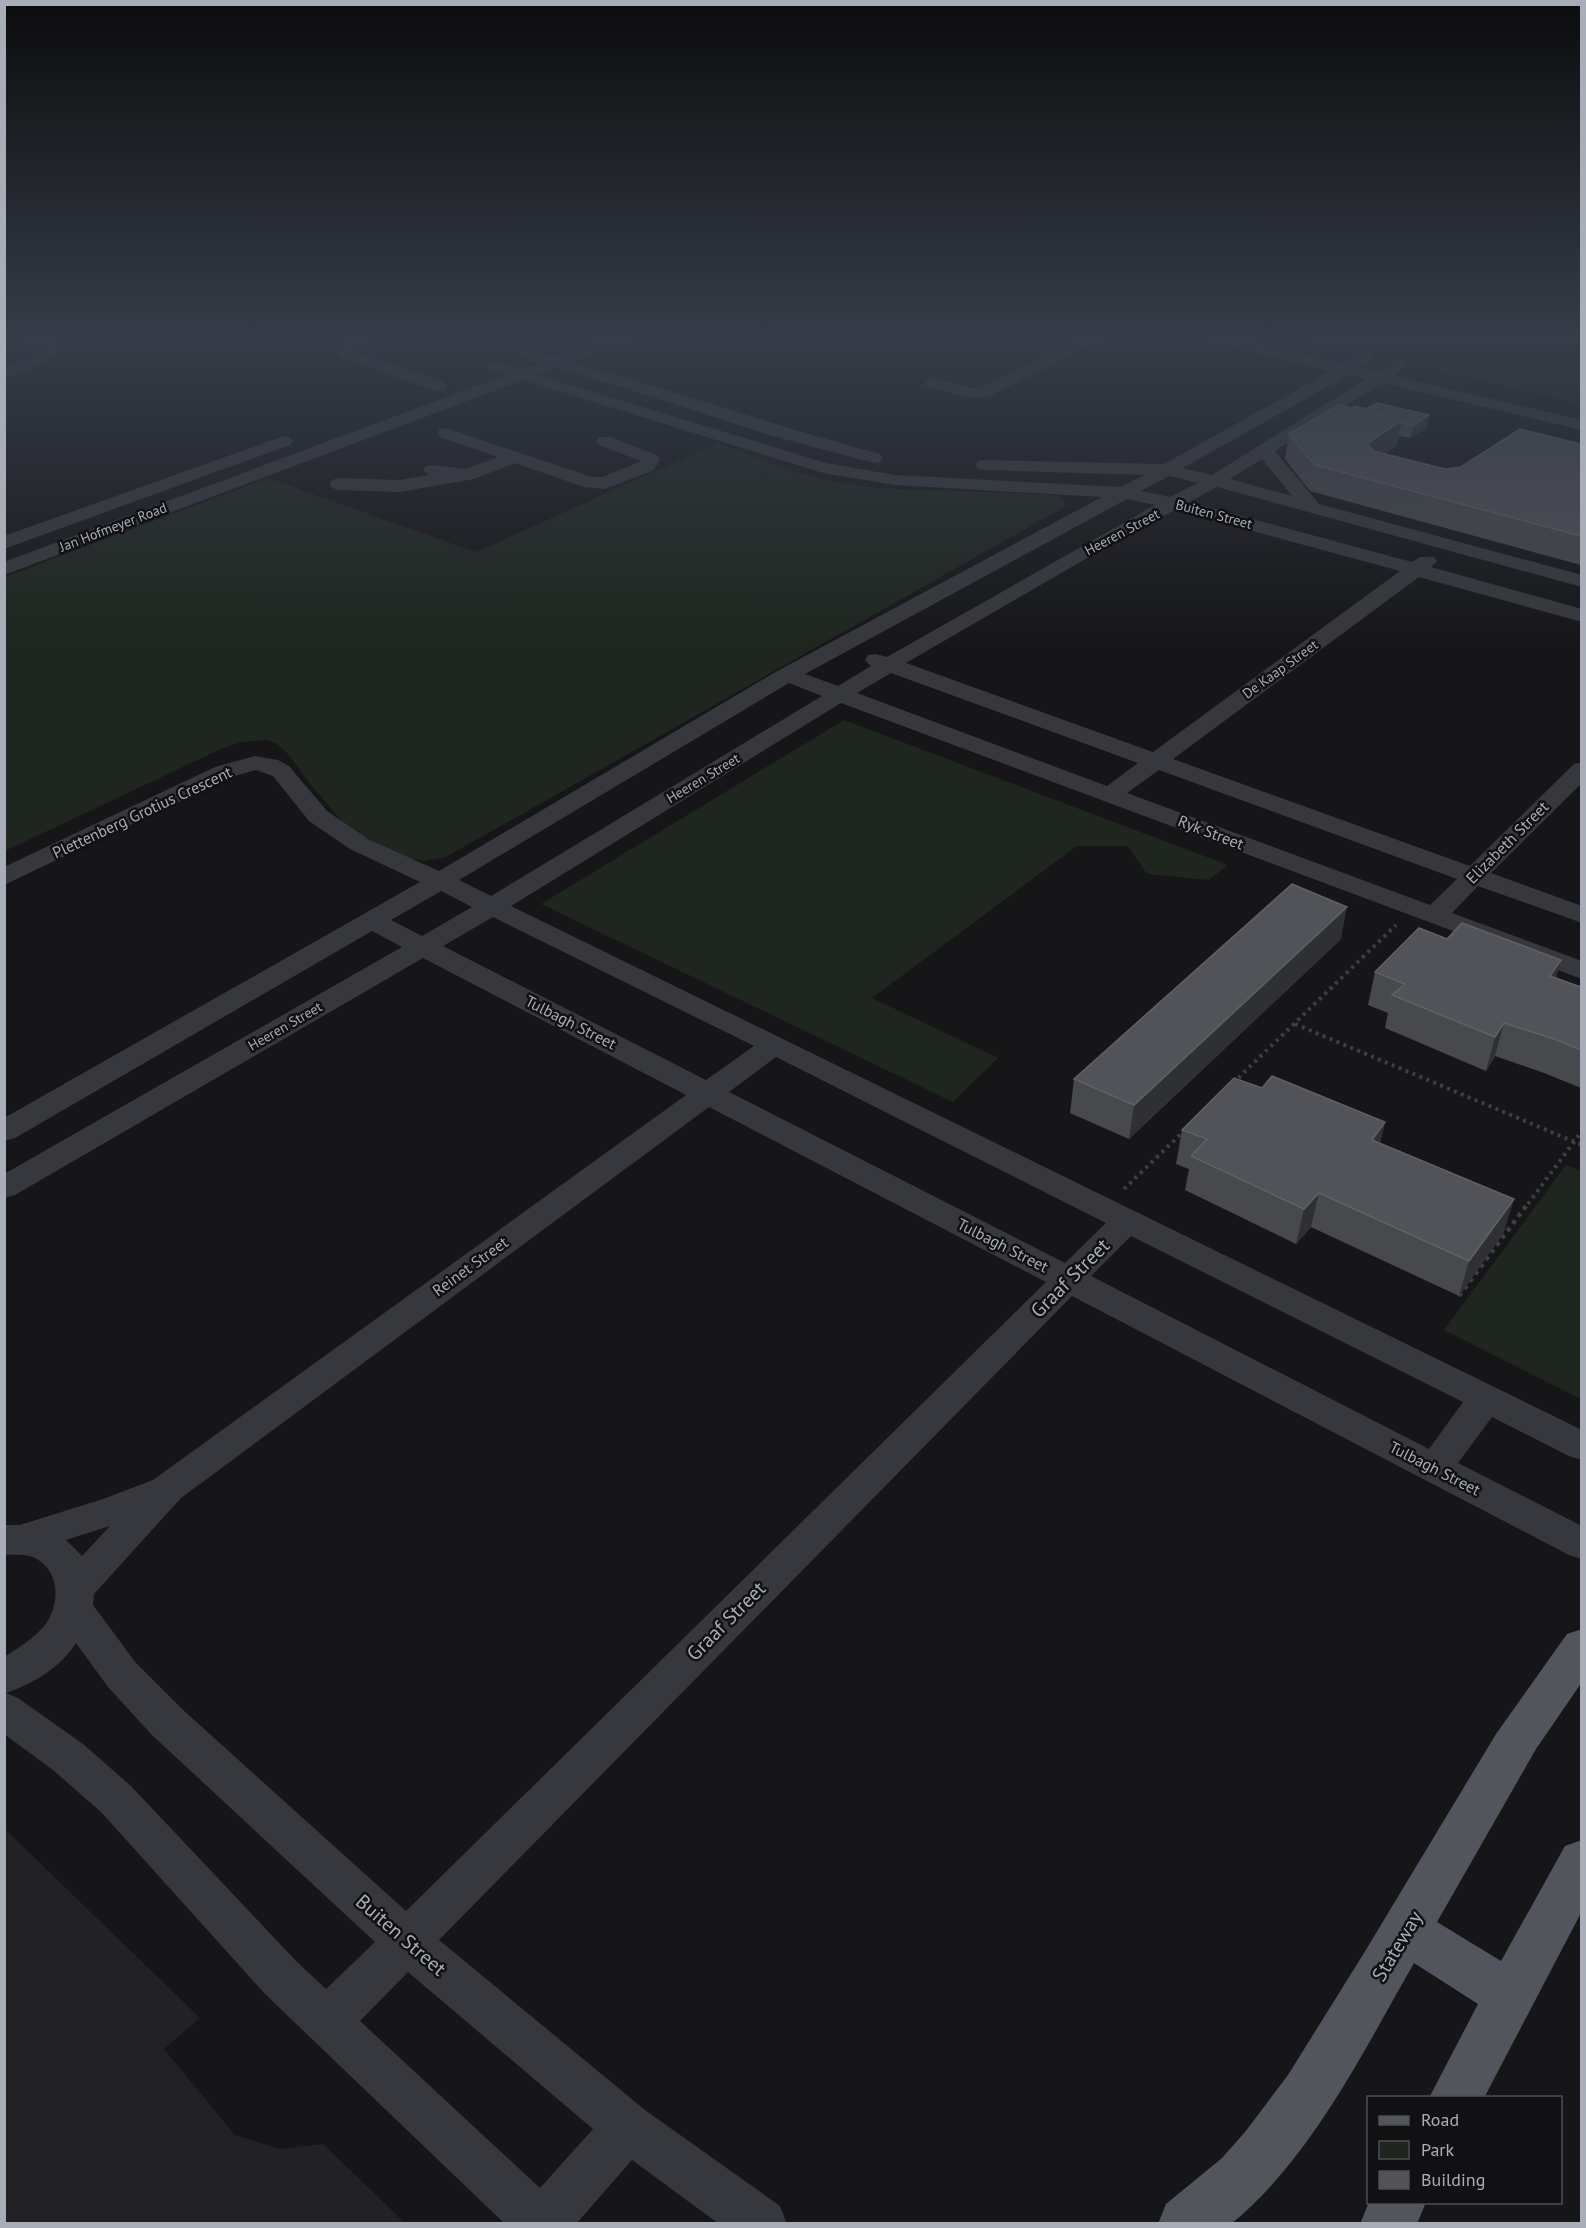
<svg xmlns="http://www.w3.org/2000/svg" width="1586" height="2228" font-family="'PT Sans',sans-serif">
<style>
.built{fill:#222225}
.green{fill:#1e261f}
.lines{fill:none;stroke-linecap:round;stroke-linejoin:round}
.path-far1{stroke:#3d3f44;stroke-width:4;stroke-dasharray:3 4.5;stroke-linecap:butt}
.path{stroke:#3d3f44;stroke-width:4.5;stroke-dasharray:4 5;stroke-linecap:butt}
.minor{fill:#37383d;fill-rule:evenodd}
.major{fill:#53555c;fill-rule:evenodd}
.wall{fill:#47494d}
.shaded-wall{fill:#2f3033}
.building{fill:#525359;stroke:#5f6168;stroke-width:1.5}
.labels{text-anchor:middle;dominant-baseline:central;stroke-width:5;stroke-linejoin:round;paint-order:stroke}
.far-street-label{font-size:14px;fill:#a8adb8;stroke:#111113}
.street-label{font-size:16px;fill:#a8adb8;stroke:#111113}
.near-street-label{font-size:20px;fill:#a8adb8;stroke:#111113}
</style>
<rect width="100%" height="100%" fill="#161618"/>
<path class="built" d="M5 1829 200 2018 164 2049 235 2135 280 2149 323 2144 405 2223H5Z"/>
<path class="green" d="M1286 336H1581V404Z
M718 443C754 456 789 472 827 480 900 495 977 489 1052 495L1062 497 1066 506 446 857 425 861 402 857 347 827 311 785 287 753 276 743 266 740 242 742 223 748 5 851V577L268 478 476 552Z
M844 720 1228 865 1209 880 1147 874 1128 846H1077L872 998 998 1058 953 1102 541 904Z
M1566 1165 1581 1171V1399L1444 1330Z"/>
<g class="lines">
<path class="path-far1" d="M1295 1024 1582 1145
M1233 1083 1396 925
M1124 1189 1183 1132
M1528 1204 1582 1131"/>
<path class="path" d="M1459 1296 1529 1202"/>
<path class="minor" d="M19 336C35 336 50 335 60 349L47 362 4 378V367L35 356 43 349Z
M355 336H376L352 350 354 352 444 382 446 386 444 390H432L342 358 336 351 337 347Z
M610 336H634L632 339 571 362C675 391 776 426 880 454L883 458 880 462 874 463 769 435 625 388 556 368 538 375 826 463 895 475 1121 487 1144 475 984 470 978 469 975 465 978 461 984 460 1164 464 1331 371 1199 339 1197 336H1227L1343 364 1367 352 1375 357 1360 368 1377 372 1399 360 1407 365 1394 376 1582 420V430L1382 383 1275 451 1319 504 1582 575V587L1217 487 1189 502 1412 562 1420 557H1434L1437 561 1431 567 1582 609V622L1419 577 1173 759 1470 866 1574 764 1582 762V783L1491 873 1582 906V923L1478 886 1452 913 1582 961V979L841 703 511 906 1582 1430V1460L1569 1456 1492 1417 1458 1463 1582 1526V1559L1569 1555 1072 1296 439 1940 645 2110 780 2206 787 2224H719L632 2160 576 2224H505L265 1994 101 1812 53 1770 4 1734V1657C19 1648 34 1638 45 1625 61 1603 60 1569 33 1557 24 1554 13 1555 4 1555V1525H20L103 1499 153 1480 686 1095 423 958 15 1195 4 1198V1174L402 947 372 931 15 1138 4 1141V1118L420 882 350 849 309 821 273 776 256 770 231 777 4 885V867L215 767 255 756 278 760 289 766 327 811 368 839 439 871 779 670 1102 497 895 485 823 473 523 380 4 575V562L506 375 487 369 485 366 487 363 493 361 521 370 539 363 519 357 517 354 519 351 525 349 554 357ZM1348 375 1366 379 1212 475 1183 468ZM1262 459 1292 496 1230 479ZM1169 476 1198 483 1170 497 1141 491ZM1127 499 1155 505 887 657 876 654 868 655 865 660 871 666 838 686 805 674ZM1175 510 1400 571 1153 752 906 663 1113 543ZM891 673 1138 763 1107 786 857 693ZM789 683 822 696 491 896 459 880ZM1159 770 1457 879 1430 905 1127 793ZM441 891 472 907 422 936 391 920ZM493 917 754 1046 706 1080 443 946ZM776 1057 1106 1223 1065 1263 729 1092ZM709 1107 1046 1282 406 1911 182 1709 136 1663 93 1605 94 1594 181 1498ZM1131 1236 1463 1402 1429 1449 1091 1276ZM110 1526 82 1556 66 1540ZM76 1643 108 1687 152 1735 375 1942 326 1989 297 1962 131 1786 83 1744 18 1698 6 1693C33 1684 61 1667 76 1643ZM408 1972 593 2129 540 2188 360 2021Z
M1088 336H1109L990 396 969 398 926 386 924 382 932 377 970 388 981 387Z
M446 428 592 477H603L641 461 599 445 596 441 599 437H611L657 455 660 459 654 470 605 489 584 487 515 463 474 479 399 492 339 490 332 488 330 484 332 480 339 478 399 480 429 475 423 470 426 466 432 465 465 469 498 457 440 437 437 433 440 429Z
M284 436 290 437 293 441 290 445 4 549V536Z"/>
<path class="major" d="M1582 1629V1682L1536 1749 1437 1922 1501 1961 1565 1846 1582 1840V1911L1484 2098H1429L1478 2004 1414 1963C1364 2050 1311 2159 1231 2224H1158L1166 2204 1222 2158 1245 2132 1288 2075 1364 1953 1496 1734 1567 1634Z
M1369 2202H1426L1417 2224H1360Z"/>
</g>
<path class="wall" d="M1352 408 1429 415 1427 428 1410 438 1399 436 1397 445 1385 454 1445 469 1461 467 1581 444V565L1310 491 1285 459 1289 434Z
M1341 939 1129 1139 1070 1113 1074 1079Z
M1447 939 1561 960 1556 978 1581 987V1088L1544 1073 1495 1056 1486 1071 1385 1028 1388 1013 1368 1005 1375 972Z
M1262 1088 1385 1122 1380 1143 1514 1199 1503 1234 1459 1296 1311 1227 1296 1244 1185 1190 1189 1169 1176 1164 1182 1130Z"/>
<path class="shaded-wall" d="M1429 415 1427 428 1410 438 1413 426Z
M1402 420 1397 445 1362 469 1367 444Z
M1347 907 1341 939 1129 1139 1134 1105Z
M1561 960 1552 993 1550 976Z
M1504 1023 1495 1056 1486 1071 1495 1037Z
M1385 1122 1377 1156 1372 1140Z
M1319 1193 1311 1227 1296 1244 1304 1209Z
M1514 1199 1503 1234 1459 1296 1469 1261Z"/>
<path class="building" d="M1377 403 1429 415 1413 426 1401 423 1402 420 1352 408 1355 406 1366 409Z
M1339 405 1402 420 1367 444 1373 451 1445 469 1461 467 1520 429 1581 444V536L1315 465 1289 434Z
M1292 884 1347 907 1134 1105 1074 1079Z
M1462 923 1561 960 1550 976 1581 987V1050L1554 1039 1504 1023 1495 1037 1392 995 1405 984 1375 972 1419 928 1447 939Z
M1272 1076 1385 1122 1372 1140 1514 1199 1469 1261 1319 1193 1304 1209 1191 1156 1207 1139 1182 1130 1234 1078 1262 1088Z"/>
<linearGradient id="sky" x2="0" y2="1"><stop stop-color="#0c0c0d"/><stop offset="0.52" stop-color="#363c48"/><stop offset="1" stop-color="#363c48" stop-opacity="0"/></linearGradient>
<rect width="1586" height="648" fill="url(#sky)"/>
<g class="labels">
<g class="far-street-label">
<text transform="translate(1214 514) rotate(15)">Buiten Street</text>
<text transform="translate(113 527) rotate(-21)">Jan Hofmeyer Road</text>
<text transform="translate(1122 532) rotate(-28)">Heeren Street</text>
<text transform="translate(1280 669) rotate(-36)">De Kaap Street</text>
<text transform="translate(703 778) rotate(-31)">Heeren Street</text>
<text transform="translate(285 1026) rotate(-30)">Heeren Street</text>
</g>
<g class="street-label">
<text transform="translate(142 812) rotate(-25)">Plettenberg Grotius Crescent</text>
<text transform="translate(1211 832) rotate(21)">Ryk Street</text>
<text transform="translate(1507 842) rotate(-45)">Elizabeth Street</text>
<text transform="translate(571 1022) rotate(27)">Tulbagh Street</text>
<text transform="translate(1003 1245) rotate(27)">Tulbagh Street</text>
<text transform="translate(470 1266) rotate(-36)">Reinet Street</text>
<text transform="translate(1435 1468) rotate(27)">Tulbagh Street</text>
</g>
<g class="near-street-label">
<text transform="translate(1070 1278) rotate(-45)">Graaf Street</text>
<text transform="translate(726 1621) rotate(-45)">Graaf Street</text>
<text transform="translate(401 1935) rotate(41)">Buiten Street</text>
<text transform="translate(1397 1946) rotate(-59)">Stateway</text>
</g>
</g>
<rect width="1586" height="2228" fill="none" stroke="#a8adb8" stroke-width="12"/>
<rect x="1367" y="2096" width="195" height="108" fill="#111113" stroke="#4d4f55" stroke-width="1.5"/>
<rect x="1379" y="2116" width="30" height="9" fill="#53555c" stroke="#4d4f55" stroke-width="1.5"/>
<text x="1421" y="2126" font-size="18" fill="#a8adb8">Road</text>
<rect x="1379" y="2141" width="30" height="18" fill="#1e261f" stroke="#4d4f55" stroke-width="1.5"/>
<text x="1421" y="2156" font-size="18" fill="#a8adb8">Park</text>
<rect x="1379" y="2171" width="30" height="18" fill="#525359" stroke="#4d4f55" stroke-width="1.5"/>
<text x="1421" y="2186" font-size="18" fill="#a8adb8">Building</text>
</svg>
